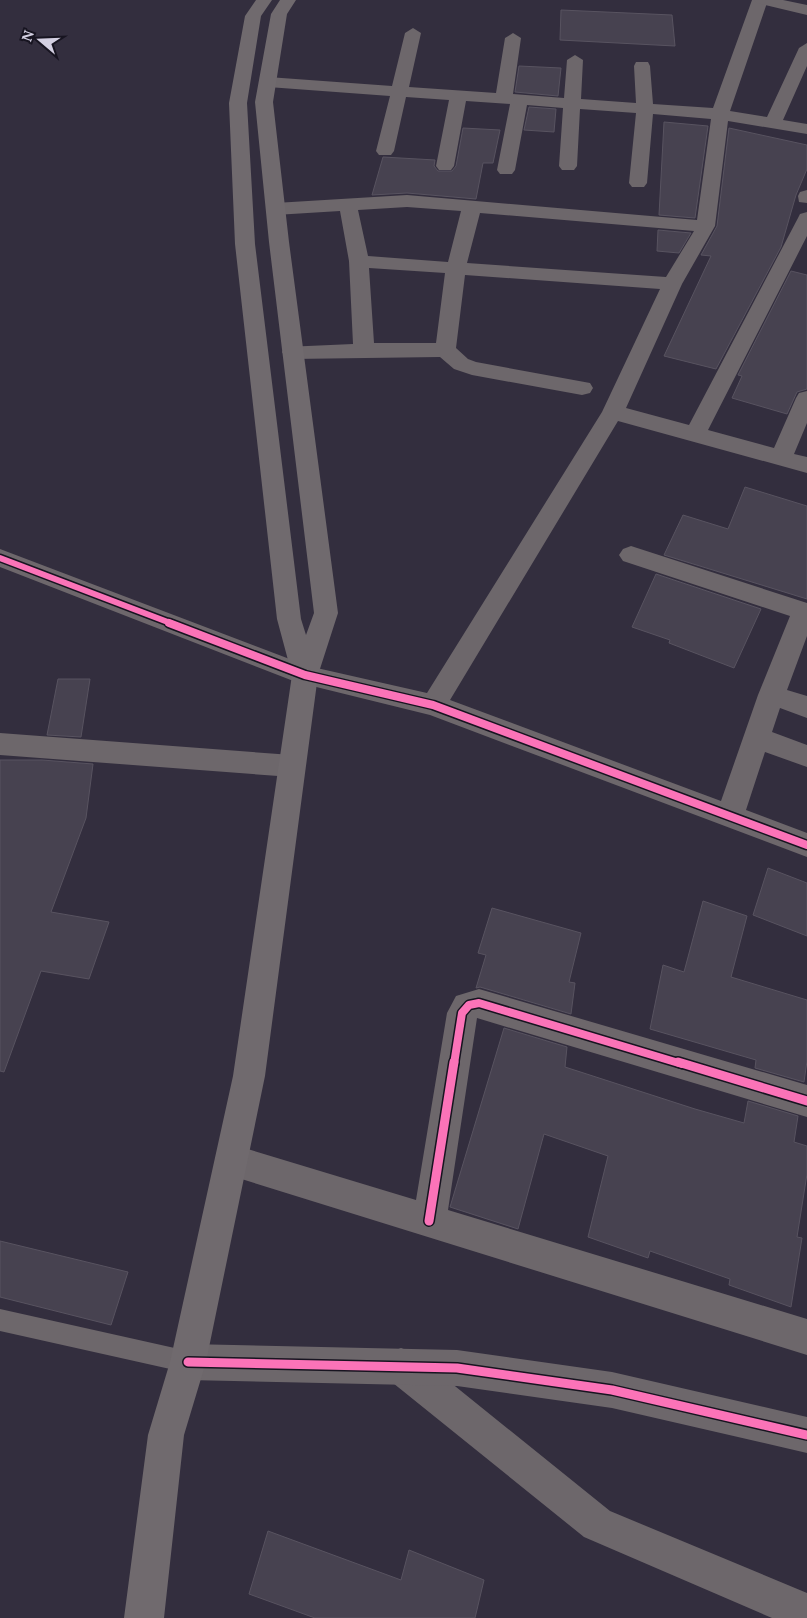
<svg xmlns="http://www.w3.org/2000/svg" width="807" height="1618" font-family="'PT Serif',serif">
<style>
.building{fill:#474250;stroke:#585360}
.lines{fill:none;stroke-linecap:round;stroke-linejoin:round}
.service{fill:#6d676b;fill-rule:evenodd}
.minor{fill:#6d676b;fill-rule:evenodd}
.tertiary{fill:#6d676b;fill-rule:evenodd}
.secondary{fill:#706a6e;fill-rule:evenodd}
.cycleway-far2-casing{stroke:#171420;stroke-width:9}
.cycleway-far1-casing{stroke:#171420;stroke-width:11}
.cycleway-casing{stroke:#171420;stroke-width:12}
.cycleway-far2{stroke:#fb73b8;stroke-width:6}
.cycleway-far1{stroke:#fb73b8;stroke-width:8}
.cycleway{stroke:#fb73b8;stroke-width:9}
</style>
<rect width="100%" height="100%" fill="#332e3e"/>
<path class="building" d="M561 10 672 15 675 46 560 40Z
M519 66 561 68 558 96 515 92Z
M529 107 556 109 554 132 524 130Z
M664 122 708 126 695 218 659 215Z
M463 128 500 130 493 163H483L476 199 407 193 372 195 383 157 435 160 434 166 438 171H452L456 166Z
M729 128 807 145V169L796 195 781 247 716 369 664 356 711 256 701 255 717 226Z
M658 230 691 233 679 253 657 251Z
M791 271 807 275V389L797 392 787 414 732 398 742 376 738 375Z
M745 487 807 506V599L664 555 683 515 728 529Z
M656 574 761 609 734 668 669 643 670 640 632 627Z
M58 679H90L81 737 47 735Z
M0 760H42L93 764 86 818 51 912 109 922 89 979 41 971 4 1072 0 1071Z
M768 868 807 883V936L753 915Z
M703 901 747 916 731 977 807 1000V1061L804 1082 755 1068 756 1060 650 1029 663 965 684 972Z
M492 908 581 933 569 982 575 983 571 1014 480 987 476 988 486 955 478 953Z
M504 1028 567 1047 565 1067 695 1109 744 1123 748 1101 798 1116 794 1142 807 1146V1174L797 1237 802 1238 791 1307 729 1285 730 1279 650 1251 648 1258 588 1237 608 1156 544 1134 518 1229 450 1207Z
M0 1241 128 1272 111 1325 0 1297Z
M268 1531 401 1580 409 1550 484 1580 475 1618H315L249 1594Z"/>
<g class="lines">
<path class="service" d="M0 1309 188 1351 196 1354 199 1362 196 1370 188 1373 0 1331Z"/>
<path class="minor" d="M752 0H768L730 111 767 117 799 48 807 43V66L783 120 807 124V134L728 121 715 226 682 284 626 408 689 425 798 218 800 214 807 212V236L708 430 774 448 796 398 799 393 807 391V423L794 454 807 457V473L618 421 450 700 721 801 758 695 790 616 623 561 619 555 623 549 631 546 807 603V636L787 690 807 696V718L780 708 772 732 807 745V767L765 752 746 810 807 833V857L430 715 296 682 0 567V549L308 666 427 693 602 412 660 289 465 275 456 348 468 359 476 362 590 383 593 388 590 393 582 395 472 375 454 369 440 357 292 359 285 357 282 352 285 347 353 344 349 261 340 211 275 215 268 213 266 209 268 205 275 203 407 195 697 220 711 119 653 114 647 183 644 187H632L629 183 636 113 580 109 577 166 574 170H562L559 166 563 108 527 105 515 170 512 174H500L497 170 510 104 466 101 454 166 451 170H439L436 166 449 100 406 97 394 151 391 155H379L376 151 390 96 268 87 262 86 260 82 262 78 268 77 392 86 405 33 413 28 421 33 409 87 496 93 505 38 513 33 521 38 513 94 564 98 567 60 575 55 583 60 581 99 636 103 634 66 636 62H648L650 66 653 104 713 108ZM407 207 461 211 448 262 368 256 358 210ZM480 213 694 231 666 277 467 263ZM369 268 445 273 436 343H374Z
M807 190V203L799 202 798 196 800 192Z
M0 733 292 755 301 758 305 766 301 774 292 777 0 755Z
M479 989 807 1085V1117L477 1018 448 1210 807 1319V1355L219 1172 215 1160 219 1148 231 1144 416 1200 447 1013 456 996Z
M401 1348 414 1353 610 1511 807 1593V1618H772L584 1537 388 1379 383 1366 388 1353Z"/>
<path class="tertiary" d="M754 0H783L807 5V15L757 3Z
M188 1344 457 1350 612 1372 807 1417V1453L612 1408 457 1386 188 1380 175 1375 170 1362 175 1349Z"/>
<path class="secondary" d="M256 0H272L261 16 247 103 255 244 301 619 306 635 314 613 269 242 255 102 271 14 280 0H296L287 14 273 102 289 242 338 613 318 675 265 1076 206 1362 184 1435 164 1618H124L148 1435 170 1362 233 1076 292 675 277 619 235 244 229 103 245 16Z"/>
<g class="cycleway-far2-casing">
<path id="cycleway-far2" d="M0 558 173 624"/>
</g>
<g class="cycleway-far1-casing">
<path id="cycleway-far1" d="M169 623 305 675 433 705 807 845
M454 1064 462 1013 469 1005 479 1003 682 1064"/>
</g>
<g class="cycleway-casing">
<path id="cycleway" d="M678 1062 807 1101
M429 1221 454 1062
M188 1362 457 1368 612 1390 807 1435"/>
</g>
<use href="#cycleway-far2" class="cycleway-far2"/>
<use href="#cycleway-far1" class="cycleway-far1"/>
<use href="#cycleway" class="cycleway"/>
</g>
<g transform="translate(40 40) rotate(289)" stroke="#171420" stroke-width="4" paint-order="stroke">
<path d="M0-4L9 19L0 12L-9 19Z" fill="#d4d0e2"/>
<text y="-8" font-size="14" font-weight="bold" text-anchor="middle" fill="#d4d0e2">N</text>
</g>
</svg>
